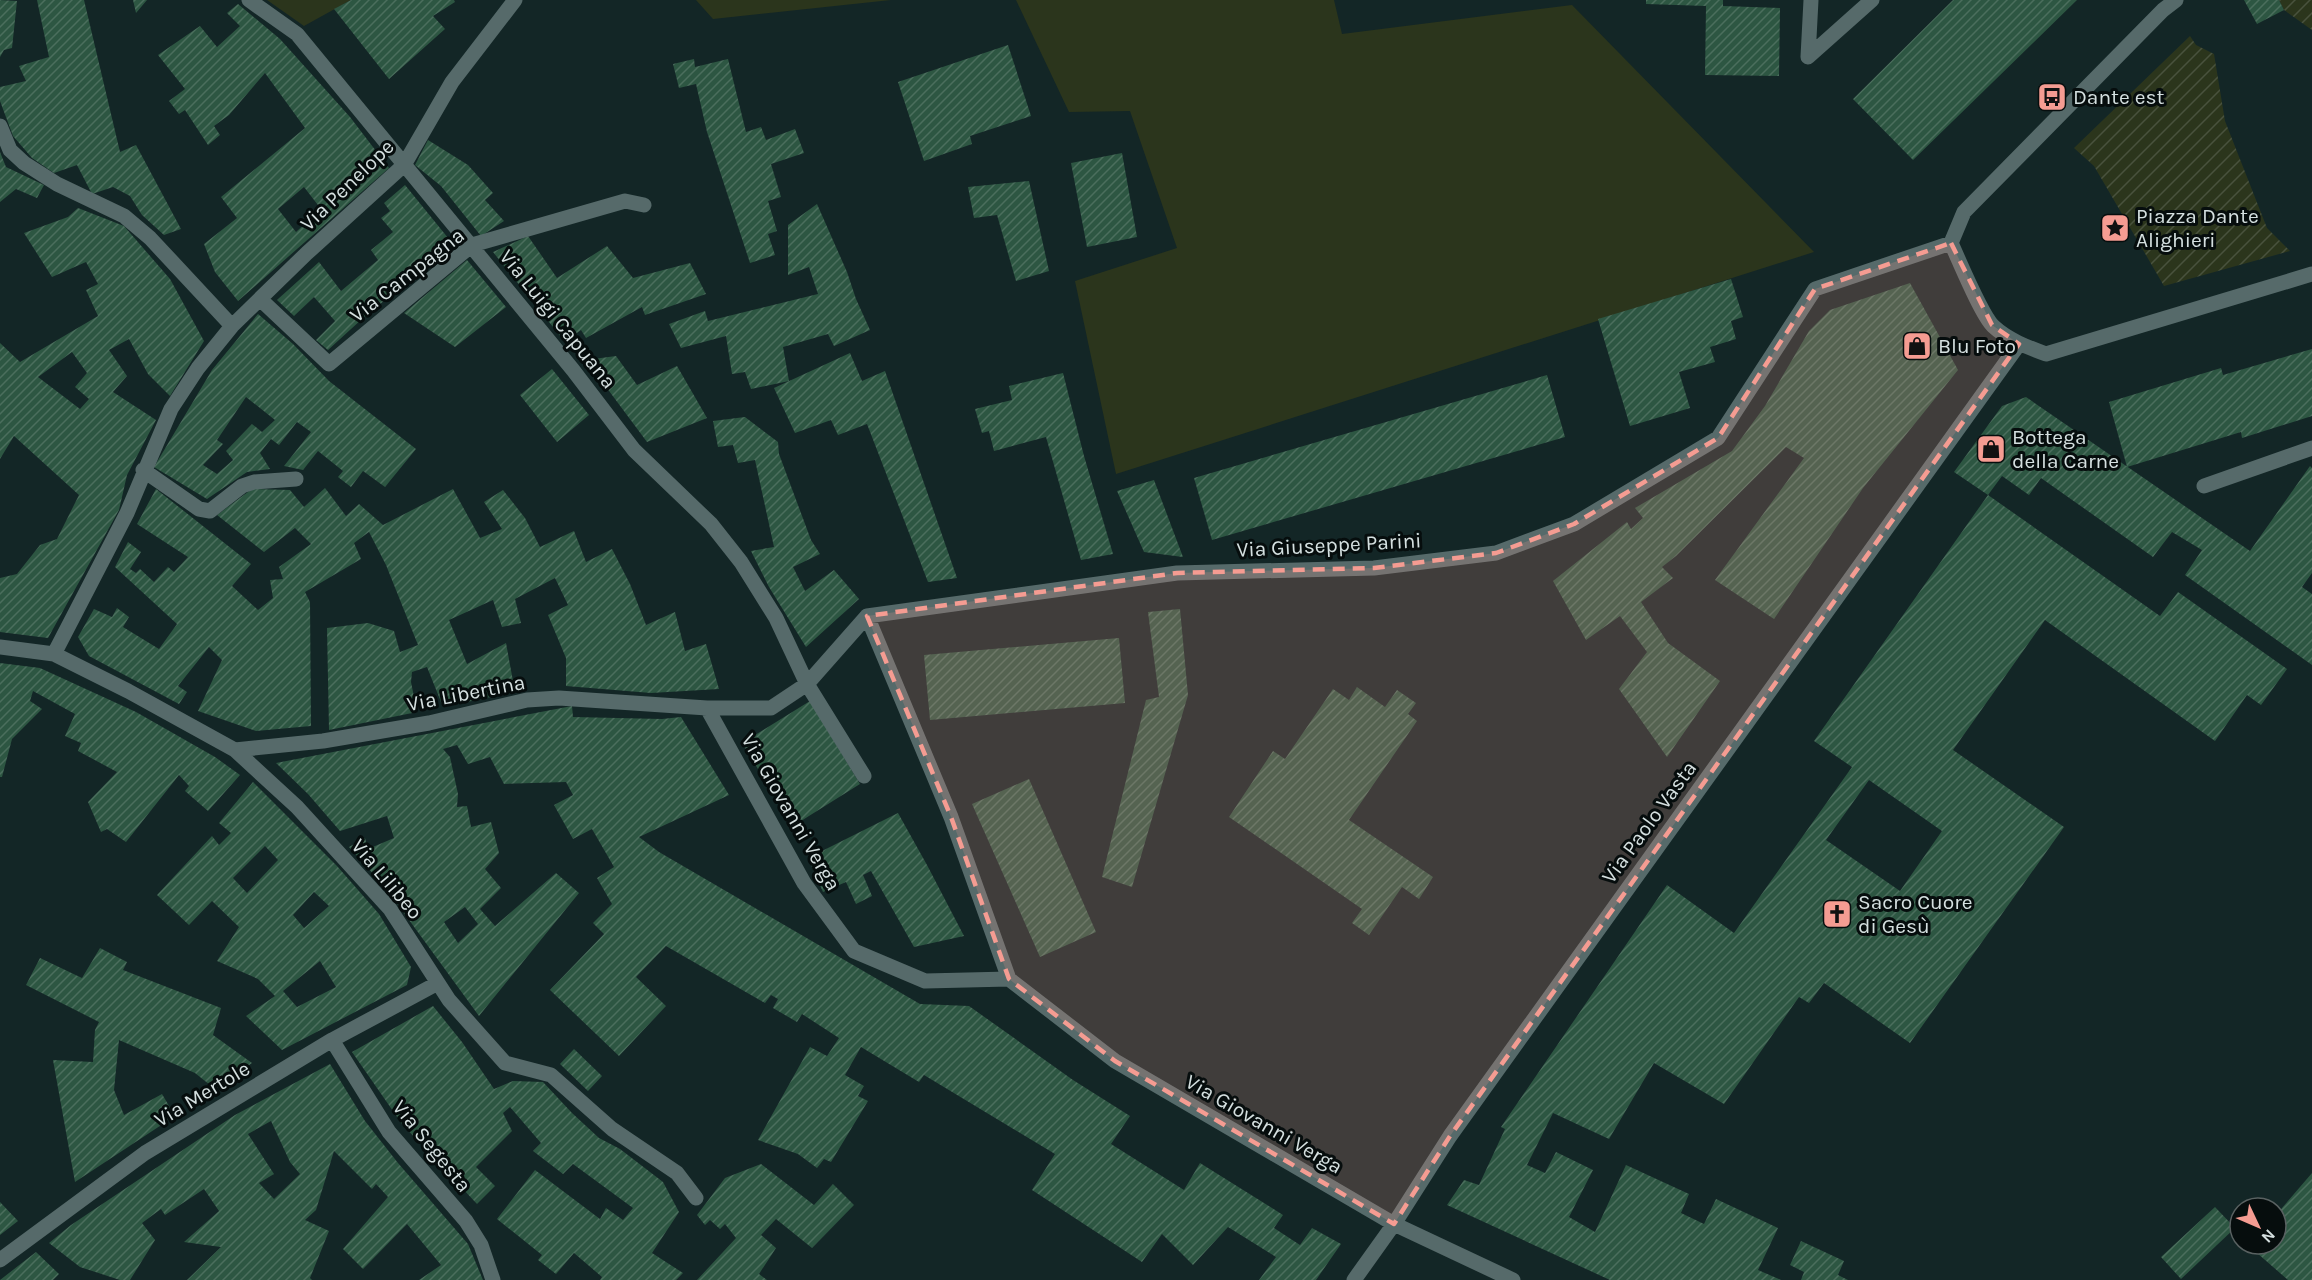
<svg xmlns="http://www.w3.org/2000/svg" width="2312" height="1280" font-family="Karla,sans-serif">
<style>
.grass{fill:#2b351c}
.garden{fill:url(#garden-furrows)}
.building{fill:url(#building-hatch);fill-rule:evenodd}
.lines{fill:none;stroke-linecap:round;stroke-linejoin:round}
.minor{stroke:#566a6a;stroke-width:15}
.marked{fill:#f59c92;fill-opacity:0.2;stroke:#f59c92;stroke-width:4.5;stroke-dasharray:12 8;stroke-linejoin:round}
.labels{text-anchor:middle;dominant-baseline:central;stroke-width:6;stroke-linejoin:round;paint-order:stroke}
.poi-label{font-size:21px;fill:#d5e0e0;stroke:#060d0d;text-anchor:start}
.street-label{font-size:21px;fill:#d5e0e0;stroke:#060d0d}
</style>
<defs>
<pattern id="garden-furrows" width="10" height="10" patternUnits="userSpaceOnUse" patternTransform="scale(1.5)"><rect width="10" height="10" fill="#2b351c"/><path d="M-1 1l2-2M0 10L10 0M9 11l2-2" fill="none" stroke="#49523d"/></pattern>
<pattern id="building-hatch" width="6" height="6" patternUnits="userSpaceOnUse" patternTransform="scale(1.5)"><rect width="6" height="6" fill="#2d5642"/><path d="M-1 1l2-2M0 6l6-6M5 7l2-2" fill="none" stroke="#4b6e5d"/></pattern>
</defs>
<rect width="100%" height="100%" fill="#132626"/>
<path class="grass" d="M267 0H351L304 26Z
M696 0H891L713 19Z
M1016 0H1334L1342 34 1572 5 1814 252 1116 474 1075 281 1177 248 1130 111 1069 112Z"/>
<path class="garden" d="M2279 0H2312V30L2284 10Z
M2190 36 2196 45 2214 54 2225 121 2267 228 2290 251 2164 286 2094 166 2074 148Z"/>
<path class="building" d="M0 0 17 1 12 48 4 50 0 57Z
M37 0H84L120 152 136 145 181 229 164 235 142 215 130 196 113 187 92 194 77 165 54 173 32 158 13 136 0 101V87L26 81 19 66 49 57Z
M133 0H147L136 13Z
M351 0H454L455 2 433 16 445 29 389 79 334 9Z
M1646 0H1723V6L1780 8 1779 76 1705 75 1706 6 1646 4Z
M1953 0H2077L1913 160 1853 99Z
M2244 0H2279L2284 10 2257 24Z
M238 4 280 39 350 117 389 168 238 301 215 272 204 244 237 218 221 197 305 128 265 73 229 115 214 126 220 135 208 145 185 110 179 114 169 101 185 89 158 55 200 26 217 47 240 26 227 13ZM304 187 321 209 296 232 278 209Z
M1008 45 1031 116 970 136 972 144 924 161 898 82Z
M694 59 695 67 728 59 746 132 761 127 766 140 795 129 804 153 771 164 781 197 768 201 777 231 768 234 775 255 750 263 707 132 696 84 679 88 673 64Z
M428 140 468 165 493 193 485 200 504 221 481 236 441 186 415 165Z
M0 152 6 167 44 185 37 198 16 189 0 202Z
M1122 153 1137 237 1087 247 1071 163Z
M1029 181 1049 271 1016 281 997 215 974 218 968 187Z
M405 185 453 244 362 319 328 350 316 340 335 321 314 297 294 316 277 300 319 262 341 291 378 260 371 250 393 232 381 218 390 211 384 203Z
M817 204 847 272 856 299 870 330 834 346 828 334 783 347 789 381 751 389 745 372 732 374 726 336 681 348 669 324 705 311 708 321 818 294 809 267 788 275V225Z
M78 208 124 226 170 279 204 341 170 396 148 374 129 339 109 350 127 376 113 392 156 420 127 475 119 510 48 638 0 632V578L17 574 40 545 57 539 79 495 14 436 0 459V343L20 362 98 316 86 290 98 284 86 262 52 277 24 233 68 217ZM72 352 87 373 75 387 89 399 80 409 38 377Z
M528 236 557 278 607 246 633 278 690 263 706 294 645 315 642 307 586 338 581 330 565 342 493 252Z
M467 260 506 307 455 347 404 313Z
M1731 279 1743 317 1731 321 1736 339 1710 347 1715 362 1679 372 1690 408 1630 426 1598 319Z
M1910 283 1958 370 1863 488 1774 619 1715 580 1804 458 1786 447 1676 556 1662 567 1673 578 1641 602 1668 643 1720 681 1667 757 1619 689 1647 652 1620 616 1586 640 1553 581 1627 522 1631 529 1643 518 1635 508 1732 451 1765 406 1809 331 1830 310Z
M258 314 293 344 329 381 416 449 385 487 363 471 351 487 338 477 343 471 318 451 303 470 284 466 311 432 297 422 279 445 271 439 260 453 270 469 247 472 207 499 154 467 212 370ZM246 397 275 420 262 432 252 424 226 451 233 460 217 474 203 465 223 444 217 440Z
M2312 349V416L2242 438 2241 432 2127 467 2109 402 2221 368 2223 375Z
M850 353 862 381 885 371 957 578 928 582 867 424 838 435 831 420 795 433 774 388Z
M616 356 637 385 677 366 707 418 647 442 586 360Z
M552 369 589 415 557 442 520 395Z
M1063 373 1084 456 1113 554 1081 560 1046 437 994 451 989 431 982 433 975 409 1012 400 1009 386Z
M1547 375 1565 437 1212 540 1194 478Z
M2026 397 2250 551 2310 466 2312 468V573L2302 587 2312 594V665L2185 575 2202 550 2172 532 2153 557 2041 478 2029 495 2002 476 1988 495 1954 472 2002 406Z
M745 417 778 442 779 454 811 540 820 554 793 567 805 591 834 570 859 599 806 647 769 587 751 551 774 547 755 460 738 463 733 445 718 447 713 421Z
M1154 480 1183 557 1144 552 1117 491Z
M325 488 346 516 359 504 383 525 453 489 480 538 502 529 484 502 503 490 525 518 540 547 574 531 586 562 612 549 630 584 646 625 675 612 685 651 706 644 719 689 651 693 566 686V658L548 615 568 605 555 578 515 599 521 623 502 627 493 600 449 620 467 664 506 643 515 692 443 707 427 667 412 672 411 682 417 712 329 730 327 628 368 623 394 631 400 652 418 645 386 565 369 532 354 543 361 559 305 592 310 602 311 726 256 731 198 711 222 660 209 647 178 686 187 692 179 704 89 656 78 637 94 609 112 617 117 608 129 617 123 627 159 649 177 624 115 567 128 542 141 552 130 569 136 573 140 569 154 582 168 567 174 572 188 557 137 524 156 489 251 564 232 586 258 610 273 598 270 580 283 579 279 567 311 544 295 528 264 552 217 515 252 489 290 490 304 507Z
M1988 495 2160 616 2178 592 2287 669 2261 705 2247 695 2215 741 2045 620 1953 750 2064 827 1910 1043 1824 983 1809 1003 1799 997 1724 1104 1654 1063 1609 1139 1553 1113 1527 1165 1545 1173 1556 1152 1593 1170 1569 1217 1595 1232 1626 1165 1689 1194 1681 1213 1704 1224 1716 1199 1778 1228 1758 1270 1781 1280H1610L1447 1205 1464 1180 1479 1185 1505 1129 1501 1127 1667 885 1734 933 1852 767 1814 741ZM1869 780 1942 831 1900 891 1826 840Z
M1180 609 1188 695 1132 887 1102 877 1146 700 1159 697 1148 612Z
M1119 638 1125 703 930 720 924 655Z
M0 663 40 668 136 712 215 757 240 775 208 811 185 791 189 786 179 775 126 842 107 829 101 832 88 802 117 772 78 751 81 743 65 736 75 714 33 691 30 701 42 709 12 739 2 777H0Z
M1357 687 1385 707 1397 690 1416 703 1408 714 1417 721 1349 820 1433 877 1419 899 1402 887 1369 935 1352 923 1362 909 1229 817 1273 751 1285 759 1333 689 1349 700Z
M810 701 860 784 793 826 742 743Z
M572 706 573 717 662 719 681 717 729 795 639 837 659 852 920 1004 969 1006 1073 1080 1130 1116 1111 1144 1184 1190 1200 1163 1283 1215 1274 1228 1300 1245 1312 1228 1341 1244 1316 1280H1259L1276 1257 1228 1227 1193 1265 1162 1234 1142 1262 1032 1190 1055 1154 924 1075 919 1082 861 1047 845 1075 864 1086 858 1096 868 1101 831 1162 824 1159 817 1168 798 1154 758 1140 810 1047 827 1056 839 1038 802 1014 797 1022 773 1008 778 999 771 995 765 1003 666 946 636 977 666 1006 619 1056 550 990 604 934 593 923 612 904 597 878 614 867 592 829 573 839 554 805 573 795 566 782 504 784 490 757 468 764 457 745 443 749 450 757 458 794 457 807 467 806 471 827 491 822 499 853 485 869 501 888 480 909 495 926 556 873 579 893 479 1016 385 887 349 847 365 838 368 849 394 838 387 816 340 831 308 794 276 763ZM465 907 478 924 458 943 444 922Z
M1029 779 1096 932 1040 957 972 804Z
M253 782 337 866 379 914 411 967 407 985 282 1050 246 1016 275 996 258 979 217 961 239 927 212 901 189 925 157 895 212 836 219 845 231 833 219 823ZM265 846 278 860 247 893 233 878ZM314 892 329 906 304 928 293 915ZM320 961 336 987 297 1007 283 991Z
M898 813 927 865 964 936 914 947 871 871 863 875 872 896 856 904 846 882 823 892 808 858Z
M100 948 127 962 123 970 221 1008 213 1035 252 1063 215 1089 195 1073 119 1040 114 1090 124 1115 162 1094 175 1116 75 1182 53 1060 93 1062 95 1030 99 1022 26 985 40 958 82 978Z
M433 1006 462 1042 494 1089 513 1081 543 1082 572 1113 599 1138 620 1149 663 1182 679 1212 652 1253 683 1273 676 1280H600L602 1277 574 1253 556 1274 538 1260 542 1255 497 1219 535 1170 600 1219 606 1208 623 1220 633 1208 573 1164 563 1174 533 1151 541 1143 510 1107 503 1113 512 1131 476 1167 495 1186 477 1204 402 1124 352 1052Z
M574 1049 602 1076 588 1091 560 1064Z
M330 1064 365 1121 398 1163 468 1244 483 1280H419L441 1265 407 1224 363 1269 343 1249 388 1197 376 1184 372 1189 334 1151 316 1210 305 1220 329 1231 310 1278 312 1280H187L221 1247 184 1242 219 1211 204 1189 165 1215 161 1209 142 1223 155 1240 130 1280H120L80 1267 49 1243 71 1225 235 1115ZM271 1121 290 1162 300 1174 274 1199 259 1183 274 1174 248 1134Z
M761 1164 814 1205 833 1184 854 1205 812 1248 776 1219 761 1235 776 1248 759 1274 767 1280H697L736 1238 725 1224 720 1229 710 1220 705 1225 697 1215 725 1178Z
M2312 1173V1280H2288L2249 1246 2251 1244H2276V1215Z
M0 1202 18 1221 0 1235Z
M2215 1207 2235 1228 2181 1279 2161 1257Z
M1801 1241 1844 1261 1838 1275 1848 1280H1801L1804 1272 1790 1265Z
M36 1252 59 1274 53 1280H0Z"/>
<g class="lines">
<path class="minor" d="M249 0 297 34 573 370 634 450 711 524 741 562 776 618 807 684 864 776
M1811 0 1808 57 1872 0
M2176 0 2163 10 1964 212 1951 243C1959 260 1981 314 1993 326 2008 340 2027 347 2046 354L2312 274
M0 126 10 150 24 163 57 184 124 216 150 238 232 326
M260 299 329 364 472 245 625 201 644 205
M143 470 199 509 210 511 242 486 254 482 296 479
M2204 486 2312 448
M867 616 951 817 1009 979 1115 1061 1394 1224 1513 1280
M0 647 54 654 128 691 235 750 297 807 390 909 449 1000 505 1063 551 1075 612 1129 677 1173 696 1198
M54 654 127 513 171 409 198 368 232 326 307 253 404 165 452 82 515 0
M707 708 804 883 854 951 925 981 1009 979
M235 750 323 741 429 723 527 700 559 698 707 708H771L807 684 867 616 1177 573 1374 568 1496 553 1574 524 1718 438 1815 289 1951 243
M332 1040 389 1132 466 1221 481 1245 493 1280
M0 1260 145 1153 332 1040 438 983
M1354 1280 1394 1224 1450 1136 2019 344"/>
</g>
<path class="marked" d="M1951 243 1992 325 2019 344 1450 1136 1394 1224 1115 1061 1009 979 951 817 867 616 1177 573 1374 568 1496 553 1574 524 1718 438 1815 289Z"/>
<defs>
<g id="bus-square" transform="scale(1.5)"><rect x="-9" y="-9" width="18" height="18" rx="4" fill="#f59c92" stroke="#060d0d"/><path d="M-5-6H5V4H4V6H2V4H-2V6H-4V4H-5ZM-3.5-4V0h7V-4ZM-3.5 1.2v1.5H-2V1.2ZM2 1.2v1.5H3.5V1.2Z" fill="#111"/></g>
<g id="sight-square" transform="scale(1.5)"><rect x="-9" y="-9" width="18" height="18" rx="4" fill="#f59c92" stroke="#060d0d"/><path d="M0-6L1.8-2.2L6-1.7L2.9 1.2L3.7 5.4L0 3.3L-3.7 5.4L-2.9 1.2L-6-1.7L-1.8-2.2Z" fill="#111"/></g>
<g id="shop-square" transform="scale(1.5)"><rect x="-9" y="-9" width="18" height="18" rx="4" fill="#f59c92" stroke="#060d0d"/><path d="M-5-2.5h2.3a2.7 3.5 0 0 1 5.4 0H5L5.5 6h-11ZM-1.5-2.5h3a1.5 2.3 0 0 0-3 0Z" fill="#111"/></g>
<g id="church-square" transform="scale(1.5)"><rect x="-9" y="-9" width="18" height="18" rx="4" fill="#f59c92" stroke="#060d0d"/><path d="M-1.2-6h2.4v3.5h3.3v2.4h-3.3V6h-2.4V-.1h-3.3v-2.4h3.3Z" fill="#111"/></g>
</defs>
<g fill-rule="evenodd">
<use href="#bus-square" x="2052" y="97"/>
<use href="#sight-square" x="2115" y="228"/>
<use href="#shop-square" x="1917" y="346"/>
<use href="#shop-square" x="1991" y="449"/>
<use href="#church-square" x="1837" y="914"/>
</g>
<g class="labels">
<g class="poi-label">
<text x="2073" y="97">Dante est</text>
<text x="2136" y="216">Piazza Dante<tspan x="2136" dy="24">Alighieri</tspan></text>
<text x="1938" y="346">Blu Foto</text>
<text x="2012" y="437">Bottega<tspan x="2012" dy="24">della Carne</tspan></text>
<text x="1858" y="902">Sacro Cuore<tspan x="1858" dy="24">di Gesù</tspan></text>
</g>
<g class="street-label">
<text transform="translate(347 185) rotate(-44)">Via Penelope</text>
<text transform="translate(407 275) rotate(-38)">Via Campagna</text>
<text transform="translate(558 319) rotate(51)">Via Luigi Capuana</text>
<text transform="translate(1329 545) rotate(-3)">Via Giuseppe Parini</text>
<text transform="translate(466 693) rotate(-11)">Via Libertina</text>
<text transform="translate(791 812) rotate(60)">Via Giovanni Verga</text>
<text transform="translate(1649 822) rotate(-54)">Via Paolo Vasta</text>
<text transform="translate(387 879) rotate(50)">Via Lilibeo</text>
<text transform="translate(202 1094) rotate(-31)">Via Mertole</text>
<text transform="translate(1264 1124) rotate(30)">Via Giovanni Verga</text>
<text transform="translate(432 1146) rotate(51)">Via Segesta</text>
</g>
</g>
<g transform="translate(2258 1226) rotate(134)"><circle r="28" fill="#060d0d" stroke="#596161" stroke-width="1.5"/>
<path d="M0-4.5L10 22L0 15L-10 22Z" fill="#f59c92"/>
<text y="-9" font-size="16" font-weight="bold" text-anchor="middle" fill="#d5e0e0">N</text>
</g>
</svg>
